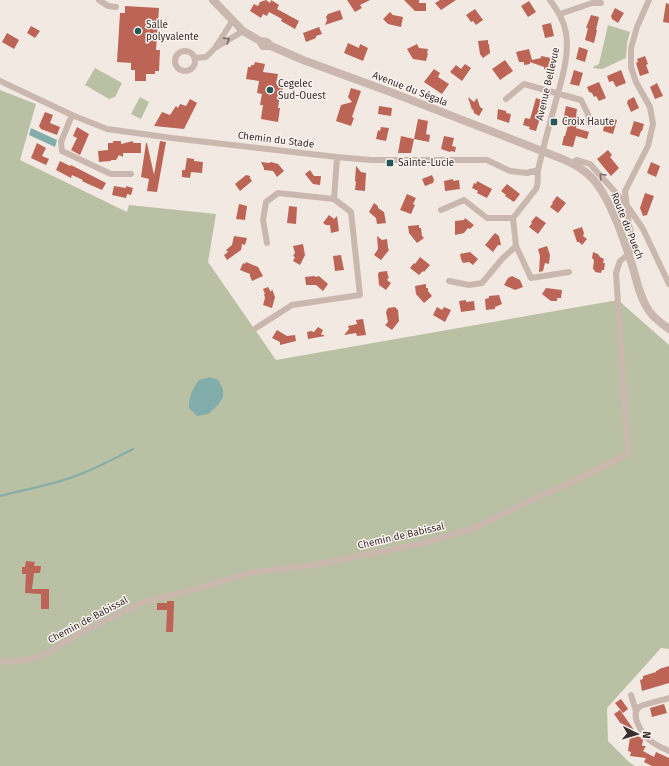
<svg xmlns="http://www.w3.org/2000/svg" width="669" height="766" font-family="'Fira Sans',sans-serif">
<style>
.green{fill:#b9c0a3}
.water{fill:#83adab}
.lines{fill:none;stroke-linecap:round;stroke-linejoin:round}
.stream{stroke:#83adab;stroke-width:2}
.building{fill:#bc6556}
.minor{stroke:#cab8ae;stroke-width:6}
.tertiary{stroke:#cab8ae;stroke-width:8}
.oneway{stroke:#7a6d66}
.poi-dot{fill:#245856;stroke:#faf3ef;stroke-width:1.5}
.labels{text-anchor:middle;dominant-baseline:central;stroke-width:3;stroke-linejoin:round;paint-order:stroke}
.poi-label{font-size:10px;fill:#392f2c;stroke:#faf3ef;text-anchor:start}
.street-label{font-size:10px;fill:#392f2c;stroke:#faf3ef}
</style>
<rect width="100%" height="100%" fill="#f2e9e2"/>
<path class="green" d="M608 25 630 32 627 43 626 58 602 69 593 68V67L599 64Z
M95 68 122 83 115 97 109 99 85 85Z
M0 90 36 104 20 160 127 212 129 205 216 214 208 262 276 360 618 300 669 345V649L661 648 607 708 608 741 629 762 635 766H0Z
M140 97 149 102 141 119 131 114Z"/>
<path class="water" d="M31 128 57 140 55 147 29 135Z
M210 377 218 380 223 389V397L218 405 208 414 197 416 189 408C189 396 192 390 199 380Z"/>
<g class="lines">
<path class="stream" d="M0 496C26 489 53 485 78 475 97 468 115 458 133 449"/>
</g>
<path class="building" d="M266 0 270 3 271 0 279 5 277 9 299 21 295 29 281 21 282 19 269 12 267 16 263 14 261 18 250 11 254 4 258 6 260 2Z
M347 0H370L360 5 362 8 355 12Z
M404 0H419V3H426V11H415Z
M440 0H456L441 10 435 3Z
M529 1 536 12 528 17 521 6Z
M666 3 669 4V23L663 22Z
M125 6 159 8 156 50H160L159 71H155V74H146V81H135V70H131V63L117 62 120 13H125Z
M615 8 624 13 618 23 612 19 611 16Z
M475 9 483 20 476 25 473 21 471 22 466 15Z
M340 10 343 19 325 25 327 20 326 17 328 14Z
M390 12 393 15 403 17 401 27 388 24 383 19Z
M591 15 599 17 596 30H597L594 43 585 40 588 28H586Z
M551 23 554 36 545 38 542 25Z
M31 26 40 31 35 38 27 33Z
M319 27 322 34 316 36V38L306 42 303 33Z
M7 33 19 40 14 49 2 42Z
M488 40V44H489L490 53 483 58 480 54 478 41Z
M348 43 359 48 360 44 368 48 363 61 344 53Z
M417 44 419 48 428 49 427 53H428L426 61 413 59 407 49Z
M579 47 588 50 585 62 576 59Z
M529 49 532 60 541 58V56L551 58 550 63 553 64 551 71 544 69V67L530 62V64L524 65V62H519L516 52Z
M645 56 648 64 646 65 649 73 640 76 636 63 638 62 637 59Z
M505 60 513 71 500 80 492 69Z
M255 62 265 64 263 72 278 74 276 84 283 86 282 94H280L278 108H280L278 122 261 119 263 105H260L262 94 257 93 259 81 246 79 248 67H251V65H254Z
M465 64 471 68 462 81 450 72 456 65 461 69Z
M434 69 440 73 438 77 449 84 442 94 424 82Z
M574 70 583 73 579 86 570 84Z
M621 70 626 83 616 87 613 81 609 82 607 76Z
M599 82 606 98 599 101 596 96 594 97 592 93 589 92 587 87Z
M657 83 663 96 655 99 650 87Z
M351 88 361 91 352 117 354 118 351 126 336 121 341 105 352 102 348 97Z
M468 97 474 102 477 98 480 107 483 109 479 116 474 113 473 109 472 110Z
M634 97 639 108 631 112 627 103 628 100Z
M536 98 545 101 536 131 529 129 530 127 523 125 525 118 530 119Z
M190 99 197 103 184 129 154 126 162 112 170 115 176 106 178 108 180 104 186 106Z
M379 106 392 108 391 116 378 114Z
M566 106 577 109 576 116 579 117 576 128 589 132 587 139 576 136 573 147 562 145 564 136H565L569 122 563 121Z
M498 109 506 111V113L511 114 509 123 497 119Z
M45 112 53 115 50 123 60 127 57 135 41 129 39 126Z
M606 117 617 120 613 134 603 131Z
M418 119 428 121 426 134 430 135 429 142 414 139Z
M634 121 644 124 642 131H641L639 137 630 134Z
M77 127 89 134 80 155 71 150 77 138 73 136Z
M381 127 389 128 386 141 376 139 378 130 380 131Z
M401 136 414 139 411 153H398Z
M444 136 454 138 452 146 456 147 455 152 451 151 450 152 441 149Z
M113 141H121V144L133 141V143H141V153H123V157L119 155 116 160H111V161L99 162 98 151 108 150V143H113Z
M160 141 166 142 157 192 147 191 149 179 141 177 146 143H147L154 175Z
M37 143 46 148 42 156 49 159 46 165 31 158Z
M608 150 612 155 610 157 619 168 611 176 597 159Z
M187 158 194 159V161L203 162 202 173 191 172 190 178 182 177V170H185Z
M60 161 70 166 71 165 106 183 102 190 86 183 82 181 83 180 72 175 71 178 56 170Z
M261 162 269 163 271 162 278 164 284 171 277 177 273 171 264 170V168Z
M651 162 660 166 656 177 647 173Z
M356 166 361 172 366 173 365 191 355 190 356 182 355 181Z
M310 170 314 176H321L320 185 313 184 305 174Z
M246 175 250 176V178L252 181 240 191 235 184Z
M432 175 434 180 433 183 425 186 422 179Z
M453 179V181L459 180 460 189 445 191 444 181Z
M477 181 492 189 487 198 477 193 478 191 472 188 474 183 476 184Z
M507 184 520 194 514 202 505 196 506 195 501 191Z
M114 186 126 188V186L133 188 131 195 127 194 126 198 112 195Z
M645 193 654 196 647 215 643 216 640 208Z
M407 194 416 198 413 204 415 205 411 214 400 210Z
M557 196 566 203 558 213 550 207 553 203H552Z
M374 203 378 206V208L384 212 386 223 377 224 376 218 369 212Z
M239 204 247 206 245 220 236 219Z
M289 206 297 207 296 224 287 223Z
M329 215 334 219 337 216 339 231 331 233 330 225H326L323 223Z
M536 216 546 223 538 234 529 227 532 223 531 222Z
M465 218 474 225 470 229 468 228 464 233 455 235V221L464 220Z
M419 225V228H421L422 236 424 238 417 243 409 233 408 226Z
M582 227 584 233 583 236 587 239 582 245 579 242H577L573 230Z
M495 233 499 236 501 245H498L493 252 485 245Z
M234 236 247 238 245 245 242 244 241 250 227 260 224 255 228 252 226 250 232 245Z
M377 236 382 240 387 239 388 248 389 250 381 260 374 255 378 249Z
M303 244 305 255 300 265 293 261 295 257 293 256 295 253 293 246Z
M547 246 550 255 549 264 545 263 543 271 539 272 540 256 538 249Z
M470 252 478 259 473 265 469 262 463 263 461 259 460 254Z
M593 252 598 254 600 257 604 259 603 263H605L604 270H602L601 273 595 272V271L593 269 594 260 592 258Z
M341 255 344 270 335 271 333 256Z
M420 257 430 265 424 272 423 271 419 275 410 268 414 263 415 264Z
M246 262 258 267 263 276 252 281 250 276V274L240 270 243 263 245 264Z
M387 271 388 276 389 277 387 280 391 283 386 290 379 285 378 274 379 272Z
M314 276 316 277 319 276 328 284 323 291 316 285H306L305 277Z
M512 276 520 280 523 287 515 290 504 285 508 278Z
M426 284V288H428V291L432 296 424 303 416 294 415 286Z
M268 287 271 292 272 289 275 297 272 308 263 305 265 298 264 294H265L263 289Z
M546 288 562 290 561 298H557V301H551L542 294Z
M499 295 502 304 495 307V309L486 310 485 299 489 298V296Z
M466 300V302L474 301 475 310 461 312 459 301Z
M395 307 398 310 399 321 392 330 385 325 388 322 386 312 388 308Z
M437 307 442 310 444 307 451 310 445 322 433 315Z
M363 319 366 335 357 336 356 333 344 335 349 329 348 326 357 324 356 320Z
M318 327 323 330 321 334 325 336 308 339 307 332 311 331 314 332Z
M277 330 287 336 295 335 296 341 280 345V342L272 338Z
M26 561 35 562 34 566H41L40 573H34L32 589H49V609H41V594L25 593 26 574H22V567H25Z
M167 601H174L173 632H166L167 610H157V603H167Z
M669 666V683L642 691 640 680 643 679V676L656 672V671L659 670V669Z
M621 699 628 709 623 713 615 703Z
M664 704 667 713 652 717 650 708Z
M620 710 639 737H640L643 740 642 746H646L643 751 654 757 656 752 669 758V766H652L644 762 646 758 630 756 631 752 628 751 630 737 614 714Z"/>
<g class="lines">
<path class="minor" d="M99 0 108 6 116 7
M560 14 592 3H601
M233 20 215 48 243 31
M175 61a10 10 0 1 1 20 0a10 10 0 1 1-20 0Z
M196 58 206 57 215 48
M0 81 72 115 107 129 172 138 337 157 371 160H487L510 171 527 173 538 170C543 149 548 129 554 108 560 84 570 58 566 33 564 20 557 10 550 0
M506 99 524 84 581 100 588 114 589 124
M72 115 61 142 62 151 111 174H131
M572 163 575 161 577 160 590 164 626 204 643 229 669 284
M441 210 464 200 487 218H513L536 189C539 183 537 177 538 170
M267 243 263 220 266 202 278 193 334 199
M516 246 531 278 569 272
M449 281 469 285 482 283 502 259 516 246 513 218
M256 328 292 305 360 295 351 212 334 199 337 157
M0 662 28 660 47 653 84 631 143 602 196 589 248 573 314 565 423 543 474 528 611 463 628 453 616 273 620 261 629 254 634 243 629 225 625 191 648 146 653 124 650 107 636 82 631 67V48L637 27 649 0
M631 695 636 711
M669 698C663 700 643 704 639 707 629 716 644 737 652 742 657 746 663 748 669 751"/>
<path class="tertiary" d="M213 0 243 31 260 41
M271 46H263L260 41 267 42 271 46 303 60 393 93 565 160C575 165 585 170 593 179 611 199 625 242 633 268 637 282 640 298 649 311 654 318 662 324 669 329"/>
</g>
<defs><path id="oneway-chevron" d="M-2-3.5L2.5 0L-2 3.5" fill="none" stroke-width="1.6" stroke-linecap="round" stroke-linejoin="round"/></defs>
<g class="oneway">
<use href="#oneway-chevron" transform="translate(227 40) rotate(-32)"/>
<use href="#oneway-chevron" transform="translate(602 176) rotate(-133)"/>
</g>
<g class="poi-dot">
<circle cx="138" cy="31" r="4"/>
<circle cx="270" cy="90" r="4"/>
<rect x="550" y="118" width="8" height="8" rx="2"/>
<rect x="386" y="159" width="8" height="8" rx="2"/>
</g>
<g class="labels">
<g class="poi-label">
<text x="146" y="25">Salle<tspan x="146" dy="12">polyvalente</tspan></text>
<text x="278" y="84">Cegelec<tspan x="278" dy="12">Sud-Ouest</tspan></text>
<text x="562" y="122">Croix Haute</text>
<text x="398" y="163">Sainte-Lucie</text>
</g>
<g class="street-label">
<text transform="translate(548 84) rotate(-77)">Avenue Bellevue</text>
<text transform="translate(410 89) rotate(21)">Avenue du Ségala</text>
<text transform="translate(276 140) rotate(7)">Chemin du Stade</text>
<text transform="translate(627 226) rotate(68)">Route du Puech</text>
<text transform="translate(401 536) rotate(-13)">Chemin de Babissal</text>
<text transform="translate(88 620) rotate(-28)">Chemin de Babissal</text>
</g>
</g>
<g transform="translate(637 734) rotate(95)" stroke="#faf3ef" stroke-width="3" paint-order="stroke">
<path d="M0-3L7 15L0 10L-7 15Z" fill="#392f2c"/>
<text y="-6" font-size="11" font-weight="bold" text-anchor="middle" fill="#392f2c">N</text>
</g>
</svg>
